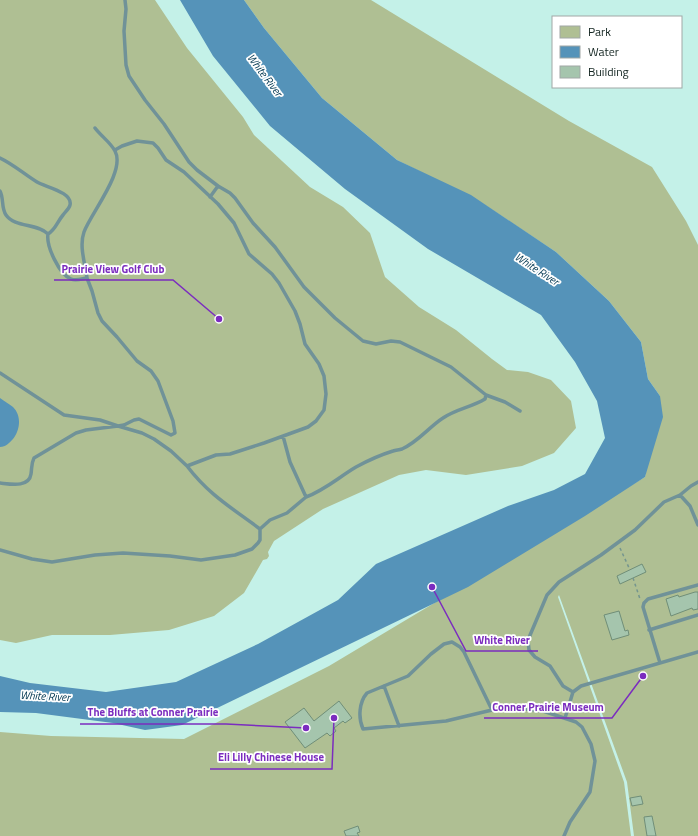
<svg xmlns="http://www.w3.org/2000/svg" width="698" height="836" font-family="'Titillium Web',sans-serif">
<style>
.green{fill:#afbf93}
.water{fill:#5593b9}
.building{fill:#a5c5ad;stroke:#708e78}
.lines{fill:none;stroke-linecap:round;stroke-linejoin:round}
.path{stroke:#74958e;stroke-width:1.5;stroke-dasharray:3 3;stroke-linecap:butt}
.service{stroke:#709298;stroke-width:3.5}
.labels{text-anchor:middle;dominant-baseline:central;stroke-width:3.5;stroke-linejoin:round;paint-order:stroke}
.water-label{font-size:11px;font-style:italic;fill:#003650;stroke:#fff}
.leader{fill:none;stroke:#7b2cbf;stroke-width:1.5}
.callout-dot{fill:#7b2cbf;stroke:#fff;stroke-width:1.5}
.callout-label{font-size:11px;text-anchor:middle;font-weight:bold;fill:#7b2cbf;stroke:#fff;stroke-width:3.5;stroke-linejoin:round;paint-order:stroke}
</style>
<rect width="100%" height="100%" fill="#c4f1e8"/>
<path class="green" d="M0 0H155L187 48 243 117 254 135 310 187 343 207 370 233 385 277 419 307 456 330 492 359 507 370 528 372 551 380 571 401 576 428 554 453 522 466 466 475 426 470 399 475 323 509 274 541 268 552 269 556 267 559 263 560 244 593 214 616 169 630 110 635H52L16 643 0 640Z
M244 0H371L569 121 652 167 686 221 698 245V836H634L627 782 559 595 558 597 624 782 631 836H0V732L51 736 184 739 329 666 645 477 660 396 648 379 641 342 609 301 556 252 482 203 397 160 322 98 264 28Z"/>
<path class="water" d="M180 0H244L264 28 322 98 397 160 471 195 556 252 609 301 641 342 648 379 660 396 663 417 645 477 585 516 468 587 182 725 145 730 113 723 36 713 0 712V676L30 683 106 692 176 682 258 644 338 600 376 564 508 506 554 490 585 474 605 438 597 401 575 362 541 315 428 249 345 189 270 126 213 56Z
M0 398C4 401 9 404 13 407 22 416 20 430 13 439 9 443 6 447 0 447Z"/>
<path class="building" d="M642 564 646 572 620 584 617 576Z
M695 592H698V609L693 610 692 608 671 616 666 599 678 595 679 597Z
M619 611 625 631 628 630 629 635 612 640 604 615Z
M339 701 352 718 345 723 343 721 334 728 336 731 330 736 327 733 305 748 285 722 304 708 314 721Z
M641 796 643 804 632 806 630 798Z
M652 816 656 836H647L644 817Z
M358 826 360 832 357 833 359 836H346L344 831Z"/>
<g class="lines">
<path class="path" d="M620 548 630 570
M633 578 640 599"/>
<path class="service" d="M125 0 126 9 124 31 126 65 129 76 145 100 164 124 189 162 197 170 218 186 210 197
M0 158C13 164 24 174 37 182 45 187 73 192 70 205 69 209 65 212 63 215 57 222 56 229 48 234
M218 186 230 193 235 198 253 223 275 247 304 287 335 318 363 341 376 344 391 341 400 342 451 367 486 395 505 402 520 411
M0 191C4 198 1 208 6 215 15 228 37 223 48 234
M87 278C85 263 79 246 84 232 91 213 126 171 115 151 111 143 101 136 95 128
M0 373 64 415 100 420 118 426 124 425 134 420 139 419 171 435 175 433 173 421 158 381 151 371 137 361 117 337 102 321 98 313 92 291 87 278C81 279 76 281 71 279 59 274 46 246 48 234
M283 436 290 462 306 497C325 490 339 477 356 467 367 461 380 455 393 451 396 450 399 450 402 449 418 442 429 427 443 418 456 409 472 407 485 399L486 395
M187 466C209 495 232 508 260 529
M0 483C10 484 29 488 31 474 32 468 31 464 34 458L76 433 86 430 118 426 142 433 154 439 171 451 187 466 216 455 230 454 264 443 308 427 316 421 324 410 326 394 324 376 319 364 305 344 300 324 295 311 279 283 272 274 249 254 234 223 218 204 184 172 166 160 158 148 153 143 137 141 122 146 115 150
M680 495 690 506 698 525
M0 550 32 559 52 562 95 555 123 553 170 556 201 560 235 555 252 549 258 543 260 540V529L270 520 287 513 306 497
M649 630 698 615
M660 663 643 607 644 603 648 599 698 585
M384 686 399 726
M573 692 563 686 550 666 535 657 529 650 528 640 547 595 559 582 601 555 635 530 664 502 680 495 691 486 698 482
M492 710 464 652 460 647 452 642 444 644 431 654 408 676 367 693C359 702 358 718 363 729L446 721 492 710 515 708 543 711 576 722 582 727 591 744 595 761 590 792 570 822 564 836
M565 718 573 692 581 686 698 652"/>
</g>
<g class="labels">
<g class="water-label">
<text transform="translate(265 75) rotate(53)">White River</text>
<text transform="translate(537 269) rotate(33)">White River</text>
<text transform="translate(45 696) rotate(3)">White River</text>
</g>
</g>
<path class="leader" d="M219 319L173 280H54M432 587L466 651H538M643 676L612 718H484M306 728L226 724H80M334 718L332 769H210"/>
<g class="callout-dot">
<circle cx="219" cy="319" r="4"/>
<circle cx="432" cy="587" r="4"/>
<circle cx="643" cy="676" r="4"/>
<circle cx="306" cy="728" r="4"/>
<circle cx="334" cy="718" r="4"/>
</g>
<g class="callout-label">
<text x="113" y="273">Prairie View Golf Club</text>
<text x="502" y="644">White River</text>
<text x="548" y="711">Conner Prairie Museum</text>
<text x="153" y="716">The Bluffs at Conner Prairie</text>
<text x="271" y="761">Eli Lilly Chinese House</text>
</g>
<rect x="552" y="16" width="130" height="72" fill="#ffffff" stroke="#a1a8a6"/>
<rect x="560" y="26" width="20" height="12" fill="#afbf93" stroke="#a1a8a6"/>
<text x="588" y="36" font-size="12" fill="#132521">Park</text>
<rect x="560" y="46" width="20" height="12" fill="#5593b9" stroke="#a1a8a6"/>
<text x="588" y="56" font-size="12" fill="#132521">Water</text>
<rect x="560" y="66" width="20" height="12" fill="#a5c5ad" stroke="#a1a8a6"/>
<text x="588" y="76" font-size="12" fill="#132521">Building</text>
</svg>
